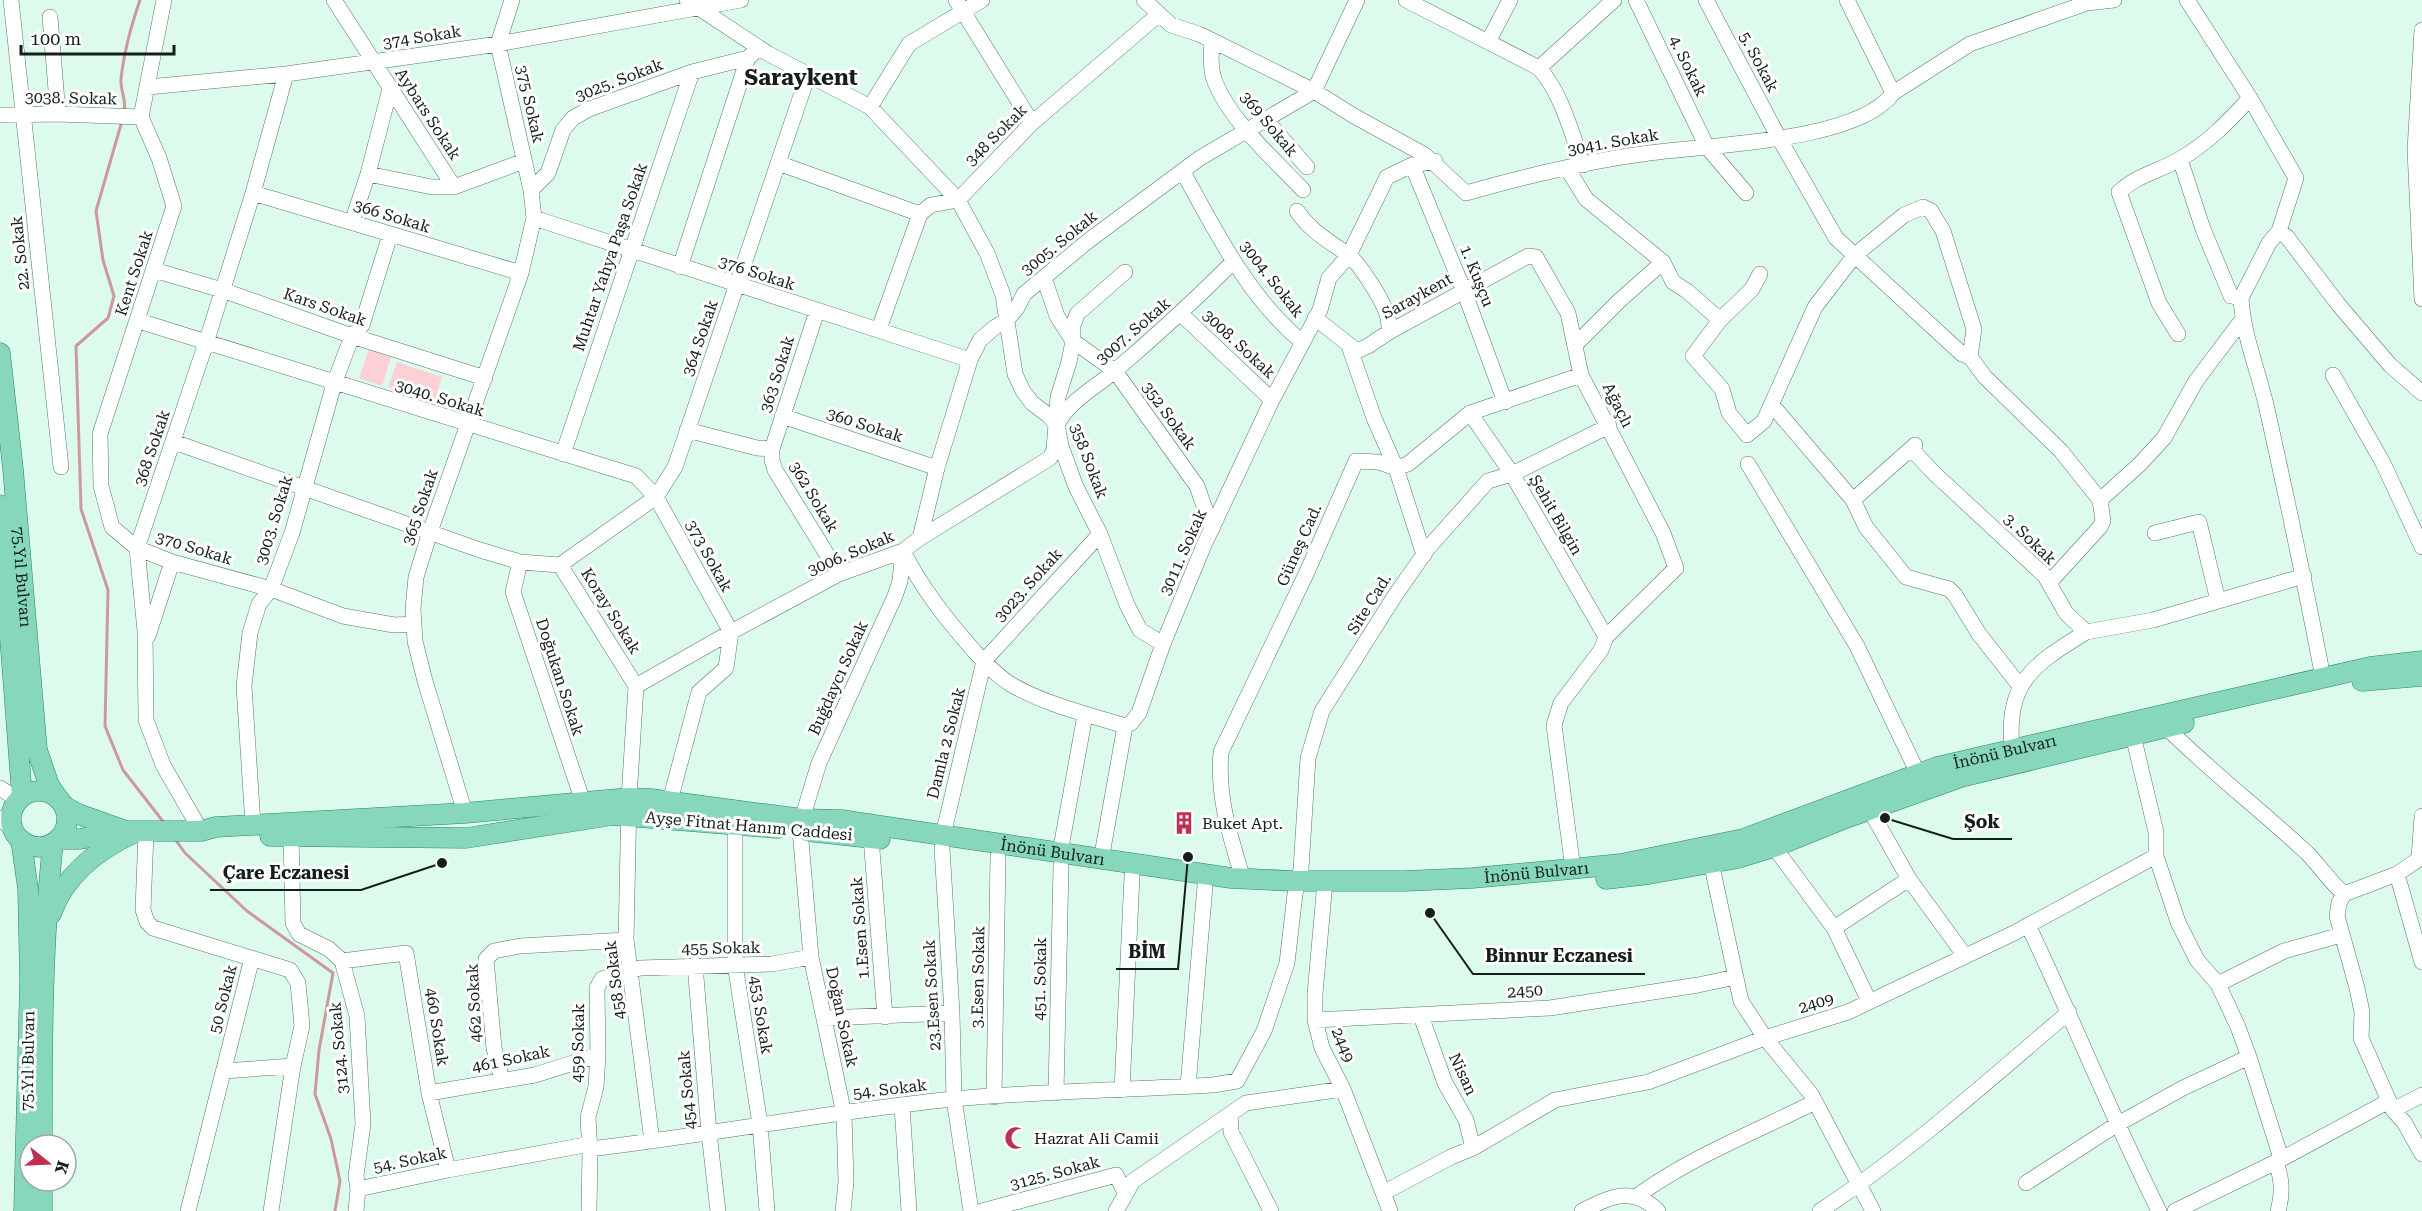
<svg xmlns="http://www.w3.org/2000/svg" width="2422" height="1211" font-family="'Roboto Serif',serif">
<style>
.green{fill:#fcd0d4}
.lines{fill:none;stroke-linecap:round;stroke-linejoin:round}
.stream{stroke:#cd999e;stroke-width:3}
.minor-casing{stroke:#5a766a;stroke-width:16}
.major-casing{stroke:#298566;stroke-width:21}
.minor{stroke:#fff;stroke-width:15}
.major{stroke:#86d7bc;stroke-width:20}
.labels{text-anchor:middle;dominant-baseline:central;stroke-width:6;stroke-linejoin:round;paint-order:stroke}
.street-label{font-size:16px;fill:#141f1a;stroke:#fff}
.poi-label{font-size:16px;fill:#141f1a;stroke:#fff;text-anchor:start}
.district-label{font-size:22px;font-weight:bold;fill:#141f1a;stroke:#fff}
.leader{fill:none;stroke:#141f1a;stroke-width:2}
.callout-dot{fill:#141f1a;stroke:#fff;stroke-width:2}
.callout-label{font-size:18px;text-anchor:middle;font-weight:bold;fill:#141f1a;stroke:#fff;stroke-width:6;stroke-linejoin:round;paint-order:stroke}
</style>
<rect width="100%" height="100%" fill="#dcfbed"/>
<path class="green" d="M369 349 391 357 382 386 359 378Z
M397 362 442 377 434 403 388 387Z"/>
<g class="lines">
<path class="stream" d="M124 111C127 100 120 91 121 79 124 51 131 26 140 0
M122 121 96 211 103 260 114 296 108 318 76 346 81 509 108 590 105 726 123 770 165 824
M175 839 185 853 247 911 333 973 319 1050 315 1094 331 1139 340 1181 335 1211"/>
<g class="minor-casing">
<path id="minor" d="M11 0 61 467
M164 0 141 117 159 158 174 206 100 434 101 486 112 527 137 548 172 562 271 589 343 616 394 625 414 624
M334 0 454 187
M687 0 767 53 870 107 958 200 1032 123 1158 15
M956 0 1032 123
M1144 0 1171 25 1199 34 1314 91 1354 116 1425 155 1466 193C1526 176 1587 161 1649 153 1705 145 1859 142 1893 93L1970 44 2087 3 2114 0
M1406 0 1539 68C1562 94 1571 132 1583 165
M1636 0 1707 147 1746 193
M1706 0 1780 140 1836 238 1962 354 1970 357 1985 377 2061 451 2100 500 2103 521 2100 527 2049 583
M1847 0 1893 93
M2187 0 2250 98 2296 178 2279 231 2269 243 2241 298
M50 17 58 114
M2422 30 2415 150 2422 299
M1212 41C1211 55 1210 69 1215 82 1231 122 1274 159 1303 190
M1488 42 1510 0
M1539 68 1614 0
M148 87 286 74 393 59 498 44 741 0
M870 107 909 44 982 0
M0 115 58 114 141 117
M1266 120 1307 167
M2180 159 2203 229 2231 296 2241 298C2243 336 2259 372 2267 409 2287 499 2306 588 2323 678
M778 163 920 214 931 205 958 200 987 253 1003 295 1015 374 1023 391 1032 403 1048 415 1057 425 1061 446 1076 487 1100 534 1127 605 1140 630 1163 644
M1412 165 1464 291 1505 402
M1567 168 1586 199 1663 262 1673 282 1687 291 1720 320
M1183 172C1216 232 1248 297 1302 342
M368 174 432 187H454L524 161
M531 190 548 173 563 130 573 118 589 109 692 72 748 58 759 48
M253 193 521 273
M1297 211C1311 232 1328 240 1347 254 1359 262 1385 303 1388 318 1389 322 1389 327 1389 332
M534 218 970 360
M352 222 368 174 390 89
M2279 231 2287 237 2338 304 2390 365 2422 393
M680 267 748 58
M154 270 222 290 352 336 485 378
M1760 274 1752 289 1720 320 1693 356 1722 389 1729 413 1747 435 1764 421 1815 307 1855 255 1904 215 1923 207 1931 211 1943 231 1974 329 1970 357
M1044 278 1057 316 1073 341 1115 371 1197 486 1212 529
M1181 314 1272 400
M1315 318 1357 351 1368 346 1389 332 1528 256 1536 257 1568 313 1581 375 1663 533 1676 568 1606 637 1601 650 1561 703 1554 725 1573 869
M139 321 636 476 656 497 731 632 726 668 699 692 670 801
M879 329 920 214
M2178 334 2159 303 2119 192C2137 175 2160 171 2180 159 2208 143 2229 121 2250 98
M1575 342 1579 341 1619 301 1663 262
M1349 346 1374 418 1396 468 1424 555
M2333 375 2383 463 2422 547
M1772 405 1853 500 1866 527 1906 577 1949 589 1955 595 1979 634 2020 686
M1470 413 1512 474 1606 637
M782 416 937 468
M1057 425C1069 400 1097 387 1117 369 1157 335 1196 299 1233 262
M687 430 757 448 772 449V460L775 470 839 574
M174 442 480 550 520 562 560 565 636 686
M772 449 817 311
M1911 449 1936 475 2045 576 2066 613 2086 632C2033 665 2006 681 2012 749
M563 454 692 72
M1748 464 1857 646 1923 784
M1853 500 1915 445
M2100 500 2139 465 2164 438 2196 381 2242 320
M2155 533 2199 522 2218 601
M920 538 937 468 970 360 980 340 995 327 1006 321 1017 308 1024 294 1088 241 1200 158 1314 91 1357 0
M903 551C922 589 947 620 975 652 986 664 998 677 1012 685 1047 705 1087 714 1125 726L1131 723 1139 713 1163 644 1204 545 1272 400 1320 310 1329 278 1349 255 1387 177 1412 165 1435 161
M520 562 513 592 583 802
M560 565 656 497 675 467 808 75
M2086 632 2153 620 2304 576
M148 636 172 562
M2166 727C2211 772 2261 810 2307 853 2320 866 2330 882 2344 894
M0 788 18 800
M1870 810 1909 879 1965 956
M465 813 425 681 415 641 413 609 416 577 430 532 521 273 534 218 531 190 498 44 512 0
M2422 816 2419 859 2397 874 2344 894 2339 903 2337 916 2357 988 2362 1012 2361 1038 2393 1110 2404 1122 2422 1154
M0 818 14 831
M802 819 819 763 895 596 900 581 903 551
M253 825 244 686 250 633 259 604 271 589 292 533 334 384 352 336 362 325 390 235
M735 825V964L760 1124 767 1211
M800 830 811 957 844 1114 846 1182 843 1211
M201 831 163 765 146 720 145 631 137 548 206 343 253 193 286 74
M146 832 143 910 147 922 153 928 290 970 298 983 302 1026 293 1066 271 1211
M943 835 984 661 1100 534
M291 836 293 923 299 934 329 949 342 961 357 1016 363 1124 356 1176 358 1189 356 1211
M871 837 885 1017
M1774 847 1834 928 1869 1001
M942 848 952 1013 954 1099 971 1211
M1060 853 1085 715
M1101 860 1125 726
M1711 862 1741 1001 1765 1038 1811 1094 1873 1211
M2397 874 2422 962
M1243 879C1230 835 1217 798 1221 752L1307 572 1356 461 1378 462 1396 468 1408 464 1470 413 1581 375
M1325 882 1315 994V1020L1322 1048 1343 1089 1390 1211
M2028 925C2073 1020 2112 1117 2159 1211
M1834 928 1909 879
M342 961 406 953 429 1093 448 1170
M695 965 709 1133 718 1211
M2218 984 2284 951 2341 935
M1421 1016 1445 1083 1466 1120 1473 1148
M824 1018 952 1013
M1315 1020 1550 1008 1698 985 1736 977
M2249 1057 2281 1158
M224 1071 293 1066
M502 1080 494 1048 486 959 494 951 520 946 626 940
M1188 1086 1205 886
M1122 1090 1132 876
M429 1093 535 1075 598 1055
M1056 1093 1061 866
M994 1097 998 857
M902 1106 909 1211
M2393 1110 2422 1095
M1230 1114 1231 1132 1271 1211
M652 1141 626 940 629 798 636 686 731 632 839 574 903 551 920 538 1050 458 1054 450 1058 397 1069 362 1073 341V326L1077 314 1125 272
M2276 1162C2282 1179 2283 1193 2278 1211
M2026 1183 2116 1125 2183 1088 2249 1057 2238 1027 2218 984 2197 960 2178 922 2156 856V832L2131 727
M358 1189 448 1170 585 1145 590 1149C711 1135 832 1111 954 1099 1040 1091 1127 1090 1213 1085L1237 1081 1264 1031 1287 963 1295 894 1301 869 1308 758 1322 711 1396 594 1429 547 1488 481 1512 474 1609 426
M1383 1193 1451 1157 1473 1148 1555 1100 1648 1082 1765 1038 1848 1012 2014 933 2156 856
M1637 1196C1691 1157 1755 1132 1815 1102
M188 1211 252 958
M589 1211 590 1153 588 1117 596 1087 598 1055 597 988 602 979 640 968 772 964 811 957
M982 1211 1116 1175 1126 1194
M1116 1211 1133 1181 1246 1103 1343 1089
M1582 1211C1610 1197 1632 1185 1658 1211
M1820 1211C1909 1152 1988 1081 2069 1012
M2175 1211 2276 1162 2389 1101"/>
</g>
<g class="major-casing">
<g id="major">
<path id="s1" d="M0 353 13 469 37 750 49 785 57 797"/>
<path d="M0 505 22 796"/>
<path d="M2362 681 2422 676"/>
<circle cx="39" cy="819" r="28"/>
<path id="s2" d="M64 806 78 814 126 831H201L216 827 465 813 629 798 651 799 802 819 841 820 1231 878 1293 881H1404L1472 878 1560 870 1621 864 1743 839 1937 767 2370 667 2422 661"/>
<path d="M807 831 880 839"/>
<path d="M270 836 466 838 613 815 778 828"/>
<path d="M58 839H80L123 831"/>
<path d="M21 840 28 889 30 981 24 1211"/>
<path d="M1606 879 1649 874 1738 858 1774 847 1846 818 1961 777 2184 723"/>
<path d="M51 914C65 874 98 849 136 832"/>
<path d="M42 1145C42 1043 42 944 53 843"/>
<path d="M42 1181V1211"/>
</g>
</g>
<use href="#minor" class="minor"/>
<use href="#major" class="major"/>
</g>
<defs>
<g id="building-bare" transform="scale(1.8)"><path d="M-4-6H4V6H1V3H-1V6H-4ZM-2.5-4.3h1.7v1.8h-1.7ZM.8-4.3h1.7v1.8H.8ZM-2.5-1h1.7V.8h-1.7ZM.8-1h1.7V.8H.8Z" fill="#c02f52" stroke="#fff" stroke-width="2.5" paint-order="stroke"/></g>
<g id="mosque-bare" transform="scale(1.8)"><path d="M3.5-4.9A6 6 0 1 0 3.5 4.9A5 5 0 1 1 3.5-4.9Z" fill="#c02f52" stroke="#fff" stroke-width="2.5" paint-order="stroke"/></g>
</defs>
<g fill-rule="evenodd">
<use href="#building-bare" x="1184" y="823"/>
<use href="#mosque-bare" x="1016" y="1138"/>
</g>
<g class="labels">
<g class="street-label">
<text transform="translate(422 37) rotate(-9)">374 Sokak</text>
<text transform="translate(1759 62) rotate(62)">5. Sokak</text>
<text transform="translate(1688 66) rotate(64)">4. Sokak</text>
<text transform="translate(619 80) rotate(-21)">3025. Sokak</text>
<text transform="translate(71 98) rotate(1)">3038. Sokak</text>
<text transform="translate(530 104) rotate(77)">375 Sokak</text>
<text transform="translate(428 114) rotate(57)">Aybars Sokak</text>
<text transform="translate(1269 124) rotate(50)">369 Sokak</text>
<text transform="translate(996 135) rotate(-45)">348 Sokak</text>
<text transform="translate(1613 142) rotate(-10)">3041. Sokak</text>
<text transform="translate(392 216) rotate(17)">366 Sokak</text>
<text transform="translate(1059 243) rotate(-39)">3005. Sokak</text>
<text transform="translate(20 253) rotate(-96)">22. Sokak</text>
<text transform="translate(610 257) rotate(-71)">Muhtar Yahya Paşa Sokak</text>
<text transform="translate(134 273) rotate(-72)">Kent Sokak</text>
<text transform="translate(757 273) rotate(18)">376 Sokak</text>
<text transform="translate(1477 276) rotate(68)">1. Kuşçu</text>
<text transform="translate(1272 279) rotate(52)">3004. Sokak</text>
<text transform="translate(1417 296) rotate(-29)">Saraykent</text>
<text transform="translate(325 307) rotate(19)">Kars Sokak</text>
<text transform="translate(1133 331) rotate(-41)">3007. Sokak</text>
<text transform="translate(700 338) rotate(-71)">364 Sokak</text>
<text transform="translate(1239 344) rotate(43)">3008. Sokak</text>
<text transform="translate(777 374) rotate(-72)">363 Sokak</text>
<text transform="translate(440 398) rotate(17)">3040. Sokak</text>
<text transform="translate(1618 405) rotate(63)">Ağaçlı</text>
<text transform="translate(1169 416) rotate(54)">352 Sokak</text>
<text transform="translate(865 425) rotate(18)">360 Sokak</text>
<text transform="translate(152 448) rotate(-71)">368 Sokak</text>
<text transform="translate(1089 461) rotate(69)">358 Sokak</text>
<text transform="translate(814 497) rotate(59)">362 Sokak</text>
<text transform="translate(420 507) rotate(-71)">365 Sokak</text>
<text transform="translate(1556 515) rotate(60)">Şehit Bilgin</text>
<text transform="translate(274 520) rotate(-73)">3003. Sokak</text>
<text transform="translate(2030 539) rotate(44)">3. Sokak</text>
<text transform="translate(1299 545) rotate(-66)">Güneş Cad.</text>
<text transform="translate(194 548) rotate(17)">370 Sokak</text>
<text transform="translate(1183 552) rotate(-66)">3011. Sokak</text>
<text transform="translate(851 553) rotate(-23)">3006. Sokak</text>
<text transform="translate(709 556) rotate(61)">373 Sokak</text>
<text stroke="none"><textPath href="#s1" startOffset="225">75.Yıl Bulvarı</textPath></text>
<text transform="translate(1028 585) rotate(-48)">3023. Sokak</text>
<text transform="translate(1369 604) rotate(-58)">Site Cad.</text>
<text transform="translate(611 611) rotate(58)">Koray Sokak</text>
<text transform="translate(560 677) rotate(72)">Doğukan Sokak</text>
<text transform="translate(838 678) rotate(-66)">Buğdaycı Sokak</text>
<text transform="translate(946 743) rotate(-76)">Damla 2 Sokak</text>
<text stroke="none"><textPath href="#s2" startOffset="1971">İnönü Bulvarı</textPath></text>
<text transform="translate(749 826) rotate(5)">Ayşe Fitnat Hanım Caddesi</text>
<text stroke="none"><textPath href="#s2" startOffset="999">İnönü Bulvarı</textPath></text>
<text stroke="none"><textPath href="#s2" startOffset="1485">İnönü Bulvarı</textPath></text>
<text transform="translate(860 928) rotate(-94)">1.Esen Sokak</text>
<text transform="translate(721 948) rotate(-1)">455 Sokak</text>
<text transform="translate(978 977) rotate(-89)">3.Esen Sokak</text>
<text transform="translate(1040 979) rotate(-89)">451. Sokak</text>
<text transform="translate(615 980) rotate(-97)">458 Sokak</text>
<text transform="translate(1525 991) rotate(-4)">2450</text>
<text transform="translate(932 995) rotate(-93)">23.Esen Sokak</text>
<text transform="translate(223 999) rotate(-76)">50 Sokak</text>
<text transform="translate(474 1003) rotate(-93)">462 Sokak</text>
<text transform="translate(1816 1003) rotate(-17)">2409</text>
<text transform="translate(761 1015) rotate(81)">453 Sokak</text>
<text transform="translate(842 1017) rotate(78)">Doğan Sokak</text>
<text transform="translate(437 1027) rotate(81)">460 Sokak</text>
<text transform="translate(578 1043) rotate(-89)">459 Sokak</text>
<text transform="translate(1343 1045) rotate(68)">2449</text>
<text transform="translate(339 1048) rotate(-95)">3124. Sokak</text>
<text transform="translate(511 1059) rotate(-12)">461 Sokak</text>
<text transform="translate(28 1061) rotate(-89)">75.Yıl Bulvarı</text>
<text transform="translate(1463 1074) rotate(65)">Nisan</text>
<text transform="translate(890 1089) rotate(-7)">54. Sokak</text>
<text transform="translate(687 1090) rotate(-95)">454 Sokak</text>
<text transform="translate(410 1160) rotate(-12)">54. Sokak</text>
<text transform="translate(1055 1173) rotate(-15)">3125. Sokak</text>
</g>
<g class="poi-label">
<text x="1202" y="823">Buket Apt.</text>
<text x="1034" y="1138">Hazrat Ali Camii</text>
</g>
<g class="district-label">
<text x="801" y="77">Saraykent</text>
</g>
</g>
<path class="leader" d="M1885 818L1953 839H2012M442 863L361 890H210M1188 857L1178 969H1116M1430 913L1473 974H1645"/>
<g class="callout-dot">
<circle cx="1885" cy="818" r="6"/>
<circle cx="442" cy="863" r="6"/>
<circle cx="1188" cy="857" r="6"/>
<circle cx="1430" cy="913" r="6"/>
</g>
<g class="callout-label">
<text x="1982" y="828">Şok</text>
<text x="286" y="879">Çare Eczanesi</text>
<text x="1147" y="958">BİM</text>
<text x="1559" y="962">Binnur Eczanesi</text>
</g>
<g transform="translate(48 1163) rotate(108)"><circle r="28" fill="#ffffff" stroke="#a1a5a3" stroke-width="1.5"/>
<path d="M0-4.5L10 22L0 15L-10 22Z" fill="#c02f52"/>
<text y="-9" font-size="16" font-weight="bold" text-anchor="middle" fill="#141f1a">K</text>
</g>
<path d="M21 45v9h153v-9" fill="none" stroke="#141f1a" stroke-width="3"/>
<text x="30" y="45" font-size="18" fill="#141f1a" stroke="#ffffff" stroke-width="4.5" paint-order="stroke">100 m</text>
</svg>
